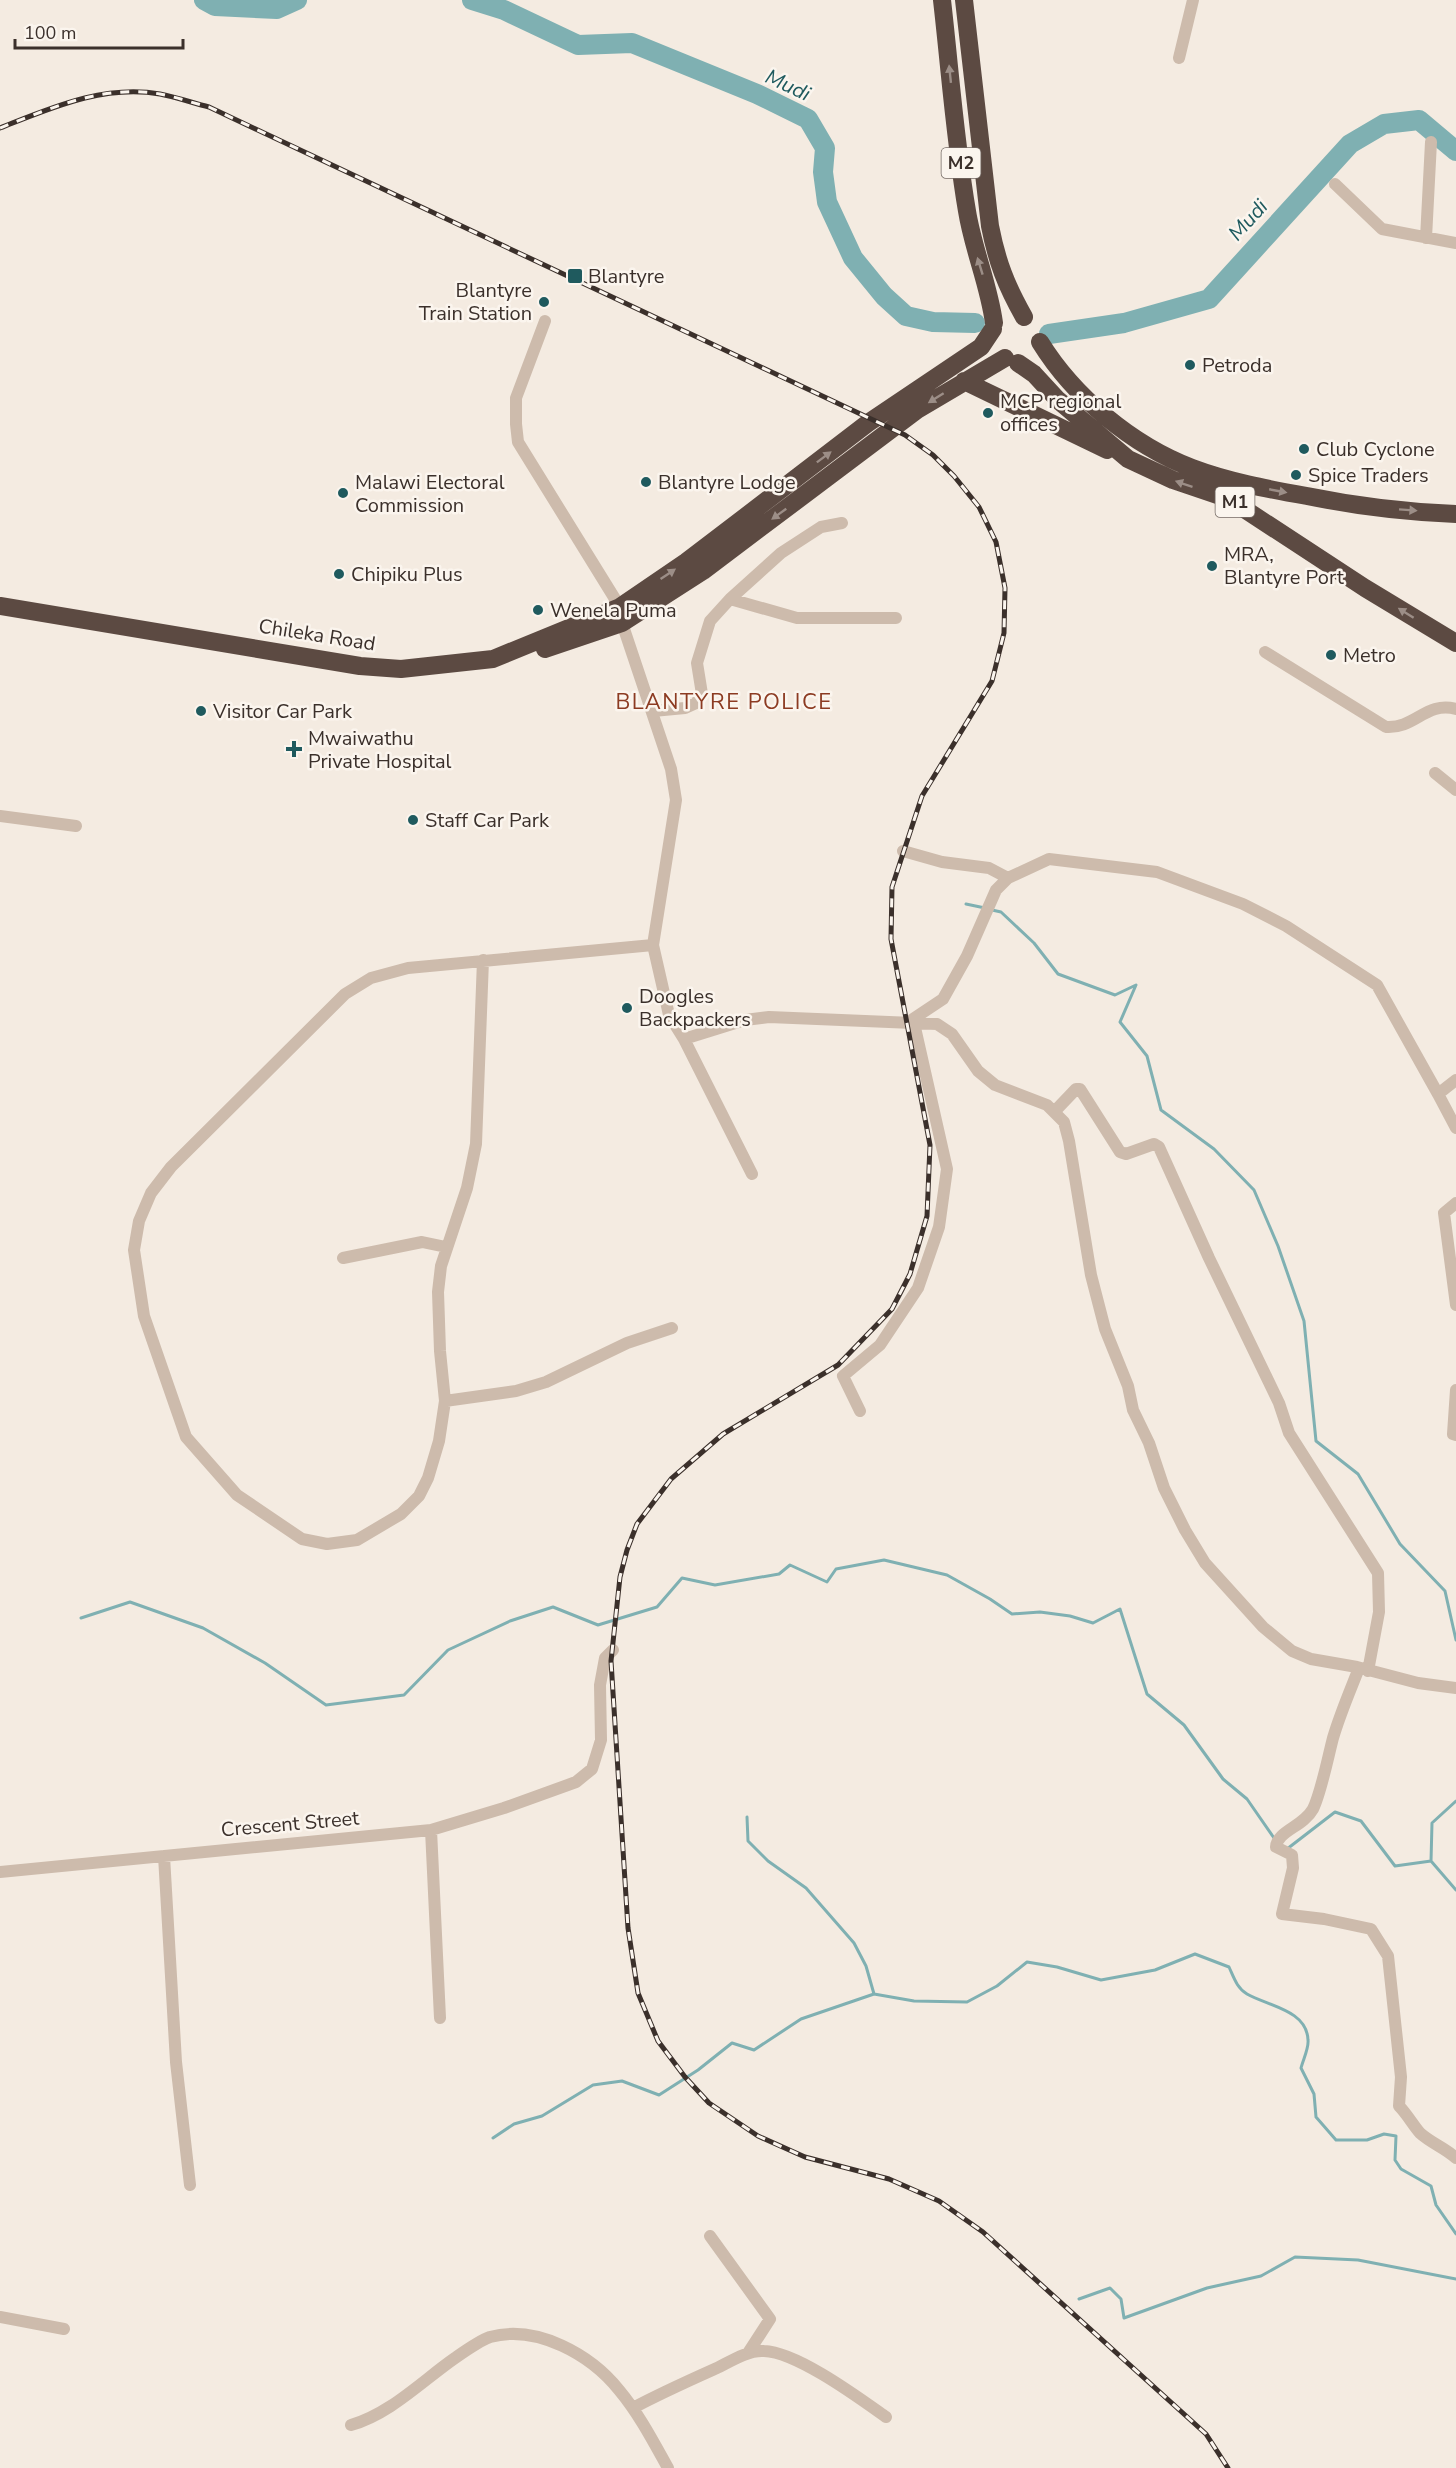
<svg xmlns="http://www.w3.org/2000/svg" width="1456" height="2468" font-family="'Nunito Sans',sans-serif">
<style>
.lines{fill:none;stroke-linecap:round;stroke-linejoin:round}
.stream{stroke:#7fb0b2;stroke-width:3}
.river{stroke:#7fb0b2;stroke-width:20}
.street{stroke:#cdbbac;stroke-width:12}
.highway{stroke:#5c4a42;stroke-width:18}
.rail-casing{stroke:#3b302b;stroke-width:5}
.rail{stroke:#fbf5ee;stroke-width:3;stroke-dasharray:9;stroke-linecap:butt}
.oneway{fill:#9c8e87}
.poi-dot{fill:#1f5a5e;stroke:#fbf5ee;stroke-width:2}
.labels{text-anchor:middle;dominant-baseline:central;stroke-width:5;stroke-linejoin:round;paint-order:stroke}
.shield{fill:#fbf5ee;stroke:#756b66;stroke-width:1.5}
.shield-label{font-size:18px;font-weight:bold;fill:#3b302b}
.poi-label{font-size:20px;fill:#3b302b;stroke:#fbf5ee;text-anchor:start}
.street-label{font-size:20px;fill:#3b302b;stroke:#fbf5ee}
.water-label{font-size:21px;font-style:italic;fill:#1f5a5e;stroke:#fbf5ee}
.quarter-label{font-size:22px;letter-spacing:1.5px;fill:#8c3b22;stroke:#fbf5ee}
</style>
<rect width="100%" height="100%" fill="#f4ebe1"/>
<g class="lines">
<path class="stream" d="M202 0 225 10 267 14 294 0
M476 0 504 10
M966 904 985 908
M992 910 1001 912 1034 943 1058 974 1115 995 1136 985 1120 1022 1147 1056 1161 1110 1214 1149 1254 1190 1278 1246 1304 1321 1316 1441 1358 1474 1400 1544 1445 1591 1456 1640
M81 1618 130 1602 203 1628 265 1663 326 1705 404 1695 448 1650 510 1621 553 1607 598 1625 657 1607 682 1578 715 1585 779 1574 790 1565 827 1582 836 1569 884 1560 947 1575 990 1599 1012 1614 1040 1612 1070 1616 1093 1623 1120 1609 1147 1694 1184 1725 1223 1779 1247 1799 1274 1838
M1456 1801 1432 1823 1431 1861 1456 1890
M747 1817 748 1841 768 1861 806 1888 854 1943 866 1966 874 1994
M1287 1849 1335 1812 1361 1821 1395 1866 1431 1861
M493 2138 514 2124 542 2116 593 2085 622 2081 659 2095 698 2070 732 2043 754 2050 801 2019 874 1994 914 2001 967 2002 997 1986 1027 1962 1057 1967 1101 1980 1155 1970 1195 1954 1229 1967C1234 1978 1237 1988 1247 1994 1268 2006 1307 2010 1308 2040 1309 2048 1303 2060 1301 2068L1314 2094 1316 2117 1336 2140H1367L1384 2134 1396 2136 1395 2160 1401 2169 1431 2186 1436 2205 1456 2234
M1079 2299 1110 2288 1121 2299 1124 2318 1207 2288 1261 2276 1295 2257 1358 2260 1456 2279"/>
<path class="river" d="M204 0 215 6 277 9 297 0
M472 0 504 10 578 45 632 43 757 94 808 119 825 148 823 172 827 202 853 258 884 296 906 316 933 322 975 323
M1049 334 1124 323 1209 299 1350 144 1384 124 1419 120 1456 151"/>
<path class="street" d="M1179 58 1193 0
M1335 184 1382 229 1456 243
M1426 238 1431 142
M545 321 516 398V424L518 442 620 607 622 623 671 769 676 800 653 945 669 1015 684 1039 752 1174
M730 599 797 618H896
M1265 652 1386 727C1415 729 1426 701 1456 709
M653 711 685 708 696 703 702 694 697 663 710 621 730 599 781 553 821 527 842 523
M1435 773 1456 790
M0 816 76 826
M903 851 942 862 989 868 1008 878
M483 960 476 1144 467 1188 441 1266 438 1292 440 1351 445 1401 439 1441 428 1478 419 1496 401 1514 357 1540 327 1544 302 1539 237 1495 186 1437 144 1316 134 1250 139 1221 151 1193 171 1167 345 994 371 978 408 968 653 945
M907 1023 943 999 967 956 996 890 1008 878 1049 859 1157 872 1243 904 1286 926 1377 985 1438 1094 1456 1080
M684 1039 745 1020 769 1017 937 1024 952 1034 978 1071 995 1085 1047 1105 1064 1122 1069 1141 1091 1275 1105 1329 1128 1386 1133 1410 1149 1443 1164 1488 1185 1530 1205 1563 1263 1627 1292 1651 1311 1659 1357 1667 1418 1683 1456 1688
M1438 1094 1456 1128
M1055 1111 1076 1089H1080L1120 1152 1126 1154 1154 1144 1159 1147 1209 1258 1279 1403 1289 1433 1378 1573 1379 1612 1368 1671
M1456 1203 1444 1213 1456 1305
M343 1258 422 1242 446 1247
M1456 1390 1453 1434 1456 1435
M445 1401 516 1391 546 1382 627 1343 672 1328
M860 1411 843 1376 880 1345 918 1288 939 1227 947 1169 914 1023
M1359 1668C1350 1691 1340 1714 1333 1738 1328 1757 1321 1793 1313 1809 1303 1827 1277 1831 1276 1847L1292 1855 1293 1868 1282 1914 1324 1919 1371 1929 1388 1956 1401 2077 1399 2106C1407 2114 1413 2125 1420 2133 1431 2143 1445 2148 1456 2158
M431 1830 440 2018
M164 1856 176 2062 190 2185
M0 1872 431 1830 504 1808 576 1782 592 1769 601 1740 600 1685 605 1658 613 1650
M710 2236 770 2319 748 2353
M0 2317 64 2329
M633 2408C661 2393 688 2381 717 2368 731 2361 748 2350 764 2351 797 2352 859 2398 886 2417
M351 2425C390 2414 422 2381 455 2358 465 2351 479 2341 490 2337 537 2324 591 2355 619 2390 639 2414 653 2441 668 2468"/>
<path class="highway" d="M942 0C950 70 955 141 967 211 973 249 989 285 994 323
M964 0 990 226C997 262 1006 285 1024 317
M1040 342C1074 397 1132 445 1192 468 1229 482 1268 489 1307 496 1356 506 1406 512 1456 514
M1018 363 1034 374 1058 400 1128 459 1173 480 1229 499 1365 588 1456 643
M964 381 1107 450
M0 606 360 666 401 669 493 659 620 607 686 562 868 423 981 347 993 329
M545 649 622 623 703 571 917 410 1005 358"/>
<g class="rail-casing">
<path id="rail" d="M0 128C51 108 104 84 160 94 176 97 193 103 209 107L905 435 933 455 954 476 979 507 996 542 1005 588 1004 633 992 681 922 796 892 887 891 939 930 1145 927 1216 910 1274 892 1309 838 1365 723 1434 671 1479 637 1524 627 1550 620 1577 611 1661 628 1928 638 1993 658 2041 685 2077 709 2103 758 2136 805 2157 889 2179 939 2201 983 2232 1206 2434 1228 2468"/>
</g>
<use href="#rail" class="rail"/>
</g>
<defs><path id="oneway-solid" d="M-6-.8H1V-3.2L6.5 0L1 3.2V.8H-6Z" transform="scale(1.5)"/></defs>
<g class="oneway">
<use href="#oneway-solid" transform="translate(950 74) rotate(-96)"/>
<use href="#oneway-solid" transform="translate(980 266) rotate(-107)"/>
<use href="#oneway-solid" transform="translate(936 398) rotate(148)"/>
<use href="#oneway-solid" transform="translate(824 457) rotate(-37)"/>
<use href="#oneway-solid" transform="translate(1184 484) rotate(-161)"/>
<use href="#oneway-solid" transform="translate(1278 491) rotate(11)"/>
<use href="#oneway-solid" transform="translate(1408 510) rotate(4)"/>
<use href="#oneway-solid" transform="translate(779 514) rotate(144)"/>
<use href="#oneway-solid" transform="translate(668 574) rotate(-34)"/>
<use href="#oneway-solid" transform="translate(1406 613) rotate(-148)"/>
</g>
<g class="poi-dot">
<rect x="567" y="268" width="16" height="16" rx="3"/>
<circle cx="544" cy="302" r="6"/>
<circle cx="1190" cy="365" r="6"/>
<circle cx="988" cy="413" r="6"/>
<circle cx="1304" cy="449" r="6"/>
<circle cx="1296" cy="475" r="6"/>
<circle cx="646" cy="482" r="6"/>
<circle cx="343" cy="493" r="6"/>
<circle cx="1212" cy="566" r="6"/>
<circle cx="339" cy="574" r="6"/>
<circle cx="538" cy="610" r="6"/>
<circle cx="1331" cy="655" r="6"/>
<circle cx="201" cy="711" r="6"/>
<path d="M291 740h6v6h6v6h-6v6h-6v-6h-6v-6h6z"/>
<circle cx="413" cy="820" r="6"/>
<circle cx="627" cy="1008" r="6"/>
</g>
<g class="labels">
<g class="shield">
<rect x="941.5" y="148" width="39" height="30" rx="4.5"/>
<rect x="1215.5" y="487" width="39" height="30" rx="4.5"/>
</g>
<g class="shield-label">
<text x="961" y="163">M2</text>
<text x="1235" y="502">M1</text>
</g>
<g class="poi-label">
<text x="588" y="276">Blantyre</text>
<text x="532" y="290" text-anchor="end">Blantyre<tspan x="532" dy="23">Train Station</tspan></text>
<text x="1202" y="365">Petroda</text>
<text x="1000" y="401">MCP regional<tspan x="1000" dy="23">offices</tspan></text>
<text x="1316" y="449">Club Cyclone</text>
<text x="1308" y="475">Spice Traders</text>
<text x="355" y="482">Malawi Electoral<tspan x="355" dy="23">Commission</tspan></text>
<text x="658" y="482">Blantyre Lodge</text>
<text x="1224" y="554">MRA,<tspan x="1224" dy="23">Blantyre Port</tspan></text>
<text x="351" y="574">Chipiku Plus</text>
<text x="550" y="610">Wenela Puma</text>
<text x="1343" y="655">Metro</text>
<text x="213" y="711">Visitor Car Park</text>
<text x="308" y="738">Mwaiwathu<tspan x="308" dy="23">Private Hospital</tspan></text>
<text x="425" y="820">Staff Car Park</text>
<text x="639" y="996">Doogles<tspan x="639" dy="23">Backpackers</tspan></text>
</g>
<g class="street-label">
<text transform="translate(317 635) rotate(9)">Chileka Road</text>
<text transform="translate(290 1824) rotate(-5)">Crescent Street</text>
</g>
<g class="water-label">
<text transform="translate(788 85) rotate(25)">Mudi</text>
<text transform="translate(1248 220) rotate(-48)">Mudi</text>
</g>
<g class="quarter-label">
<text x="724" y="702">BLANTYRE POLICE</text>
</g>
</g>
<path d="M15 39v9h168v-9" fill="none" stroke="#3b302b" stroke-width="3"/>
<text x="24" y="39" font-size="18" fill="#3b302b" stroke="#fbf5ee" stroke-width="4.5" paint-order="stroke">100 m</text>
</svg>
